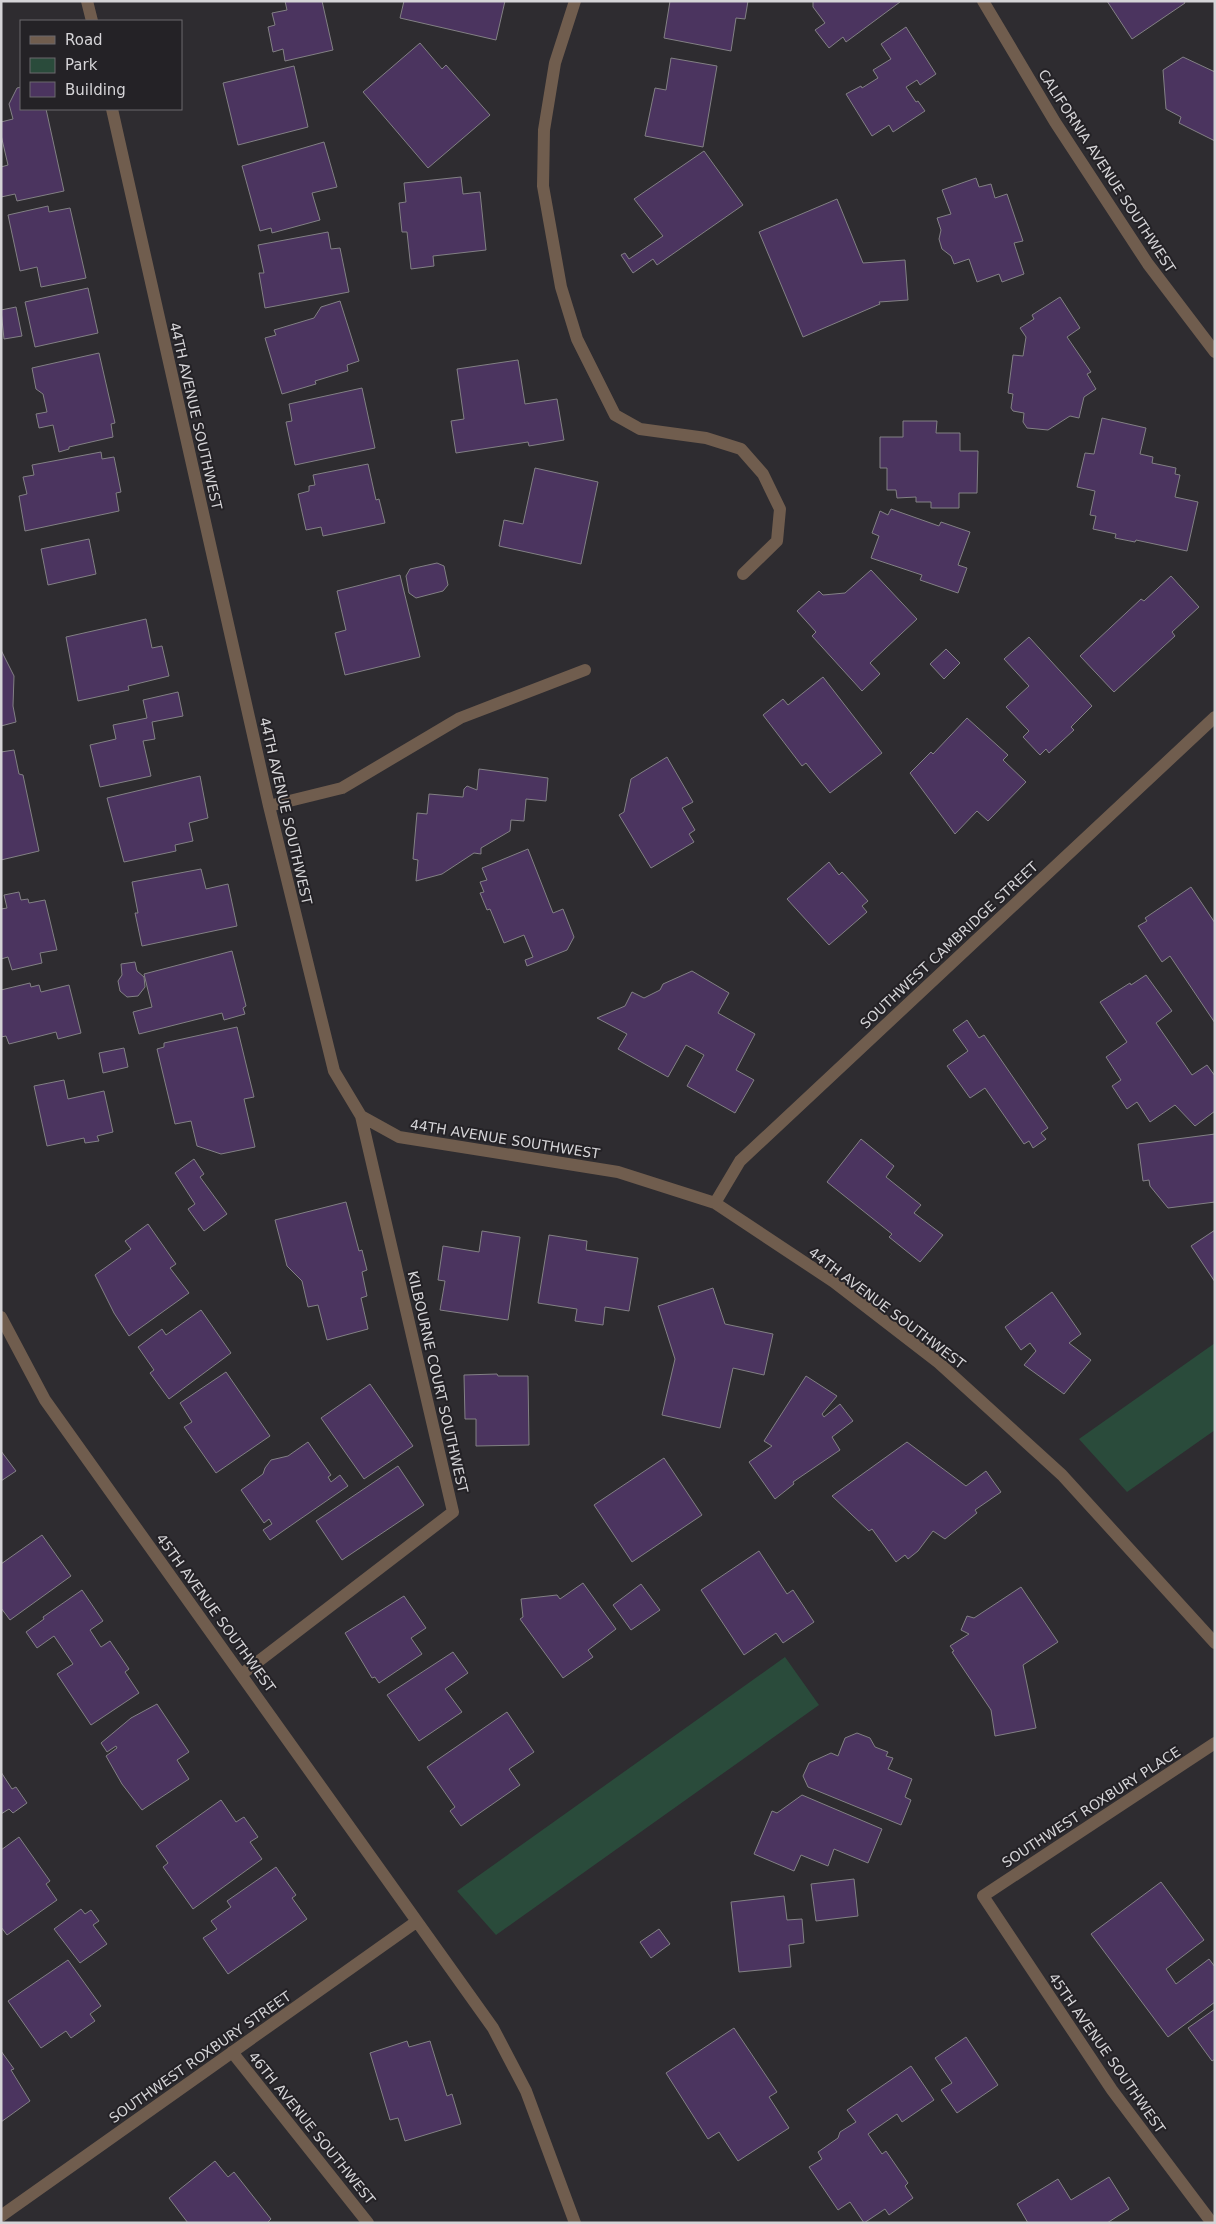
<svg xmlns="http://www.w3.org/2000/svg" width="1216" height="2224" font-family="'DejaVu Sans',sans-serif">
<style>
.green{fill:#2a4b3b}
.building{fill:#4b345f;stroke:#828084}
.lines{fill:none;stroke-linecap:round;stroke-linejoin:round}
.minor{stroke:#705d4e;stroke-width:12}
.labels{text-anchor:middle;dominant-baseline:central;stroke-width:4;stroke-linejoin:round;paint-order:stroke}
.street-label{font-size:14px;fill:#d5d4d7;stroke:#242226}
</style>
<rect width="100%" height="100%" fill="#2e2c30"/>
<path class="green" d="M1215 1343V1430L1127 1492 1079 1439Z
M785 1657 819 1705 496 1935 457 1891Z"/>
<path class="building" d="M285 1H322L333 50 285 61 283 49 273 52 268 27 275 25 272 13 287 10Z
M404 1H505L496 40 400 18Z
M670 1H748L745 19 736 18 731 51 664 38Z
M813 1H899L900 2 846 42 843 37 829 48 815 30 825 23 813 7Z
M1107 1H1184L1185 3 1132 39Z
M906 27 936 74 920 85 917 80 906 87 916 102 918 101 925 111 893 132 889 125 872 136 846 94 861 86 862 88 878 78 873 70 891 59 881 44Z
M420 43 442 69 446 65 490 115 428 168 363 92Z
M1183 57 1215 72V141L1179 123 1181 117 1166 109 1163 70Z
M671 58 717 66 703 147 645 136 655 88 666 90Z
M294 66 308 127 238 145 223 83Z
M21 87V109H46L64 191 17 201 15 194 1 197V167L8 165 1 135V122L13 119 9 104 17 88Z
M324 142 337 187 312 193 320 220 272 233 271 228 260 231 242 166Z
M704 151 743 205 657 265 653 259 633 273 621 255 625 253 629 259 663 236 634 199Z
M461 177 463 194 480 192 486 250 433 256 434 266 411 269 407 232H402L399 203 406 202 404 183Z
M976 178 979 187 991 184 995 198 1007 194 1023 241 1014 243 1024 274 1002 282 999 274 977 282 969 259 954 264 951 256 942 249 939 239 941 230 937 218 951 214 942 190Z
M837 199 863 263 905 260 908 300 879 302 880 304 803 337 759 232Z
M48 206 49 212 70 208 86 278 41 287 37 267 20 271 8 215Z
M328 232 331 249 340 248 349 292 265 308 259 273H264L258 245Z
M88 288 98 333 35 347 25 302Z
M1060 297 1080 328 1067 337 1091 372 1087 374 1096 389 1084 397 1079 418 1070 416 1048 430 1027 428 1023 422 1024 413 1013 411 1011 408 1013 394 1008 393 1013 355 1023 356 1026 337 1020 328 1034 319 1032 315Z
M340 301 359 361 347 365 348 371 315 381 316 384 282 394 265 338 276 335 274 330 314 318 321 307Z
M16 307 22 336 4 339 1 310Z
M99 353 115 423 111 424 113 437 69 447V449L59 452 53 425 39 428 36 414 47 412 43 394 36 389 32 368Z
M518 360 525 404 557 399 564 440 529 446 528 442 456 453 451 421 464 419 457 369Z
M362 388 375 448 295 465 286 422 292 421 289 404Z
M1102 418 1146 428 1140 454 1153 457 1152 463 1176 468 1175 474 1180 475 1175 497 1198 502 1187 551 1136 540 1135 542 1115 538 1116 534 1093 529 1096 516 1090 515 1095 491 1077 487 1085 453 1094 454Z
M903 421H937L936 433H960V451H978L977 493H959V508H931V502H916V497L897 498 896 490H887V468H880V437H903Z
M101 452 102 459 114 457 121 492 116 493 119 511 25 531 19 496 27 494 23 477 34 475 32 465Z
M368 464 376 500 379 499 385 523 323 536 321 527 306 530 298 494 309 491V486L315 485 313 475Z
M535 468 598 482 581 564 499 546 504 520 523 524Z
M891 509 939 526 941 522 970 532 958 565 967 568 958 593 920 580 922 575 871 558 879 536 872 533 880 511 888 515Z
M89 539 96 574 48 585 41 549Z
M437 563 444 566 448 585 443 591 416 598 409 593 406 576 410 569Z
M871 570 917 619 870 663 880 674 862 691 812 636 816 632 797 611 819 591 823 595 845 593Z
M400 575 420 657 345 675 335 633 346 630 337 591Z
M1171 576 1199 607 1172 632 1175 636 1114 692 1080 656 1141 599 1144 601Z
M146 619 152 648 162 646 169 676 128 686 129 690 78 701 66 637Z
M1029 637 1092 706 1071 727 1074 730 1049 753 1046 749 1040 755 1023 737 1029 731 1006 707 1029 686 1004 659Z
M946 649 960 663 944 679 930 664Z
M1 650 14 676 13 706 16 722 1 726Z
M823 677 882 753 830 793 806 763 802 766 763 715 783 699 788 705Z
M178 692 183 716 152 722 155 739 143 741 151 776 100 787 90 745 116 739 113 725 147 718 143 700Z
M967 718 1008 755 1003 760 1026 782 988 821 977 811 955 834 910 773 931 752 933 754Z
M14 750 19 774 23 775 39 851 1 860V752Z
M667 757 693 802 682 808 695 830 689 834 694 842 651 868 619 815 624 812 631 779Z
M479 769 548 778 546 801 526 799 524 821 511 820 510 831 481 848V854L474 853 442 874 416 881 418 860 413 859 417 813 427 814 429 794 463 797 464 789 467 786 477 790Z
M200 776 208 818 189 823 193 841 175 845 176 851 124 862 107 798Z
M528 849 553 913 563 909 574 937 567 950 527 966 525 960 533 957 524 935 504 943 490 909 487 910 480 893 484 892 480 882 487 880 482 868Z
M829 862 839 875 842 872 868 901 862 906 867 912 829 945 787 899Z
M201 869 206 889 228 884 237 926 142 946 135 913H138L132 882Z
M1191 887 1215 923V1023L1170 956 1162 962 1138 926 1147 921 1145 918Z
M19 892 21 900 28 899 29 903 45 900 57 950 40 953 42 963 12 970 8 957 1 959V909L7 908 4 895Z
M232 951 246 1006 243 1008 245 1014 224 1020 222 1013 139 1034 133 1012 152 1007 144 974Z
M135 962 137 971 144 977 145 987 138 996 127 997 120 991 118 981 122 975 121 964Z
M692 971 729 993 718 1013 755 1034 736 1070 754 1080 735 1113 687 1086 704 1055 686 1045 668 1077 618 1049 627 1034 597 1018 625 1006 632 992 644 998 660 990 663 984Z
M1146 975 1172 1011 1156 1023 1192 1075 1207 1065 1215 1076V1111L1195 1126 1175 1105 1150 1122 1137 1102 1127 1109 1112 1086 1121 1080 1106 1057 1127 1042 1100 1002 1130 983 1131 985Z
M30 983 31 987 39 985 41 992 69 985 81 1033 58 1039 56 1032 9 1044 6 1036 1 1037V990Z
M967 1020 979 1038 984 1035 1048 1128 1041 1133 1046 1139 1033 1148 1029 1141 1024 1144 985 1088 970 1098 947 1066 968 1051 953 1030Z
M237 1027 254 1097 244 1099 255 1147 221 1154 197 1146 191 1121 175 1124 157 1049 164 1047V1043Z
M124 1048 128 1067 103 1073 99 1053Z
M64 1080 68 1099 104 1091 113 1132 97 1136 99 1141 85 1143 84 1138 47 1146 34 1086Z
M1215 1134V1202L1168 1208 1150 1186 1149 1180 1143 1181 1138 1144Z
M861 1139 894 1166 886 1177 921 1205 914 1213 943 1235 920 1262 889 1237 892 1234 827 1182Z
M194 1159 204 1174 200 1177 227 1214 204 1231 188 1209 195 1204 175 1173Z
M346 1202 359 1251 362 1250 367 1270 362 1272 367 1296 361 1298 368 1329 327 1340 318 1305 308 1307 302 1281 287 1266 275 1220Z
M148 1224 176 1264 170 1268 189 1293 129 1336 114 1313 95 1275 131 1249 125 1241Z
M1215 1230V1282L1191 1246Z
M482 1231 520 1237 508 1320 440 1310 445 1281 438 1280 443 1246 479 1252Z
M549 1235 587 1241 586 1250 638 1258 629 1311 605 1307 603 1325 575 1321 577 1309 538 1303Z
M713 1288 725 1324 773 1334 764 1375 733 1368 720 1428 662 1415 675 1359 658 1306Z
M1052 1292 1081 1334 1069 1343 1091 1360 1064 1394 1024 1365 1036 1351 1030 1343 1021 1350 1005 1327Z
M201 1310 231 1353 169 1399 150 1373 154 1370 138 1347 162 1329 166 1335Z
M226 1372 270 1436 216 1473 184 1427 192 1422 180 1403Z
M497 1374 498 1376H528L529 1445 476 1446V1419H465L464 1375Z
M806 1376 837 1396 822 1414 824 1417 840 1404 853 1421 832 1437 840 1450 793 1482 794 1484 775 1499 749 1462 772 1446 764 1441Z
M370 1384 413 1446 364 1479 321 1418Z
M308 1442 331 1475 328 1477 331 1482 340 1475 348 1486 270 1540 263 1530 272 1524 269 1519 264 1523 241 1490 263 1474 265 1468 271 1460 288 1456Z
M907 1442 966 1486 986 1471 1001 1492 975 1510 977 1513 945 1539 933 1531 918 1551 908 1559 905 1555 896 1562 872 1529 869 1531 832 1496Z
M1 1451 16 1471 1 1481Z
M664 1458 702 1515 632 1562 594 1505Z
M398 1466 424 1505 342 1560 316 1521Z
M42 1535 71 1576 10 1620 1 1608V1564Z
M759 1551 787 1594 793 1590 814 1622 783 1643 776 1633 744 1655 701 1590Z
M583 1583 616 1629 588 1650 593 1657 563 1678 520 1619 523 1617 521 1599 557 1595 560 1599Z
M641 1584 660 1610 631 1630 613 1605Z
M1021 1587 1058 1642 1023 1665 1036 1728 995 1736 991 1710 952 1652 954 1651 950 1646 969 1634 961 1630 967 1616 974 1618Z
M82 1590 103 1621 90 1630 101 1647 110 1641 129 1669 125 1672 139 1693 91 1725 57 1674 73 1664 54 1636 37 1648 26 1632 44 1619 43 1617Z
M404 1596 426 1628 411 1638 422 1654 379 1683 375 1677 372 1678 345 1633Z
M453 1652 468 1673 445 1689 462 1712 419 1741 387 1695Z
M157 1704 189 1752 177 1760 189 1779 142 1810 122 1784 106 1756 117 1748 116 1746 107 1752 101 1743 131 1718Z
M507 1712 534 1752 509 1769 520 1785 461 1826 450 1811 455 1807 427 1767Z
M857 1733 870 1738 875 1747 888 1752 886 1756 893 1758 888 1769 912 1779 905 1797 911 1800 901 1825 808 1787 803 1776 809 1763 831 1753 838 1756 845 1738Z
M1 1772 12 1789 16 1787 27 1803 13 1813 9 1809 1 1814Z
M802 1795 882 1829 868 1863 834 1849 828 1866 801 1855 794 1871 754 1854 772 1811 777 1813Z
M221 1800 236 1822 244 1817 258 1837 250 1842 262 1859 193 1909 163 1867 168 1863 156 1846Z
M19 1837 50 1881 46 1884 57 1900 7 1935 1 1927V1850Z
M276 1867 296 1895 292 1898 307 1919 228 1974 203 1938 217 1929 211 1921 231 1907 227 1901Z
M854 1879 858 1916 816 1921 811 1884Z
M1161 1882 1204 1940 1166 1969 1176 1984 1209 1959 1215 1967V2002L1168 2037 1091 1934Z
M784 1896 787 1920 802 1919 804 1943 789 1945 791 1967 739 1972 731 1902Z
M81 1909 85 1914 91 1910 99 1921 93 1925 107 1944 80 1963 54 1929Z
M659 1929 670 1944 651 1958 640 1942Z
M68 1960 101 2006 90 2014 95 2021 71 2038 66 2031 41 2048 8 2001Z
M1215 2009V2059L1212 2061 1188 2028Z
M734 2028 777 2092 769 2097 789 2128 738 2161 719 2132 708 2139 666 2073Z
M966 2037 998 2085 957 2113 941 2090 952 2083 935 2058Z
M407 2041 409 2047 430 2041 447 2096 452 2094 461 2124 405 2141 398 2118 390 2120 370 2053Z
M1 2051 14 2069 11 2070 30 2101 1 2122Z
M911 2066 934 2100 902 2122 897 2114 868 2134 882 2154 886 2151 908 2183 905 2186 913 2198 889 2215 885 2209 864 2223 850 2202 838 2210 809 2167 822 2159 818 2152 838 2138 840 2132 856 2122 847 2110Z
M215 2161 228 2177 234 2172 271 2219 267 2223H188L169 2198Z
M1109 2177 1129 2209 1107 2223H1028L1017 2204 1058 2179 1071 2200Z"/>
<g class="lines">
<path class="minor" d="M87 1 92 21
M575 1 555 63 544 130 543 186 561 287 577 339 615 415 640 429 706 438 741 449 763 474 780 509 777 541 743 574
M983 1 1055 122 1148 264 1215 352
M112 109 269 806 334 1071 361 1116 399 1137 618 1172 715 1203 834 1282 939 1363 1062 1475 1215 1643
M269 806 342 788 460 718 585 670
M715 1203 740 1161 1215 717
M1 1317 45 1400 493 2028 526 2091 575 2223
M242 1674 453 1512 361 1116
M232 2052 368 2223
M1 2216 416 1922
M1212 2223 1112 2090 983 1896 1215 1743"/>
</g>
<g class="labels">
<g class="street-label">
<text transform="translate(1107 171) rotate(57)">CALIFORNIA AVENUE SOUTHWEST</text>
<text transform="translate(196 416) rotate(77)">44TH AVENUE SOUTHWEST</text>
<text transform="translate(286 811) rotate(77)">44TH AVENUE SOUTHWEST</text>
<text transform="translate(949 945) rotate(-43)">SOUTHWEST CAMBRIDGE STREET</text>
<text transform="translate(505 1139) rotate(9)">44TH AVENUE SOUTHWEST</text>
<text transform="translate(887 1308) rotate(37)">44TH AVENUE SOUTHWEST</text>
<text transform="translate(438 1382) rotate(77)">KILBOURNE COURT SOUTHWEST</text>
<text transform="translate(216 1613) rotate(54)">45TH AVENUE SOUTHWEST</text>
<text transform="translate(1091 1807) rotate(-33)">SOUTHWEST ROXBURY PLACE</text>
<text transform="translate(1107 2053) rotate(55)">45TH AVENUE SOUTHWEST</text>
<text transform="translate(200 2057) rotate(-35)">SOUTHWEST ROXBURY STREET</text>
<text transform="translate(312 2128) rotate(51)">46TH AVENUE SOUTHWEST</text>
</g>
</g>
<rect width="1216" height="2224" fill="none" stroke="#d5d4d7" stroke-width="5"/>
<rect x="20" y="20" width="162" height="90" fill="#242226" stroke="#6b696d"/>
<rect x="30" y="36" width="25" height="8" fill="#705d4e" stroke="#6b696d"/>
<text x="65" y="45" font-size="15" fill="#d5d4d7">Road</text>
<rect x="30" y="58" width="25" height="15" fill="#2a4b3b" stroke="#6b696d"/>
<text x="65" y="70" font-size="15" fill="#d5d4d7">Park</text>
<rect x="30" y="82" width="25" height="15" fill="#4b345f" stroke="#6b696d"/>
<text x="65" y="95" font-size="15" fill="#d5d4d7">Building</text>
</svg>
